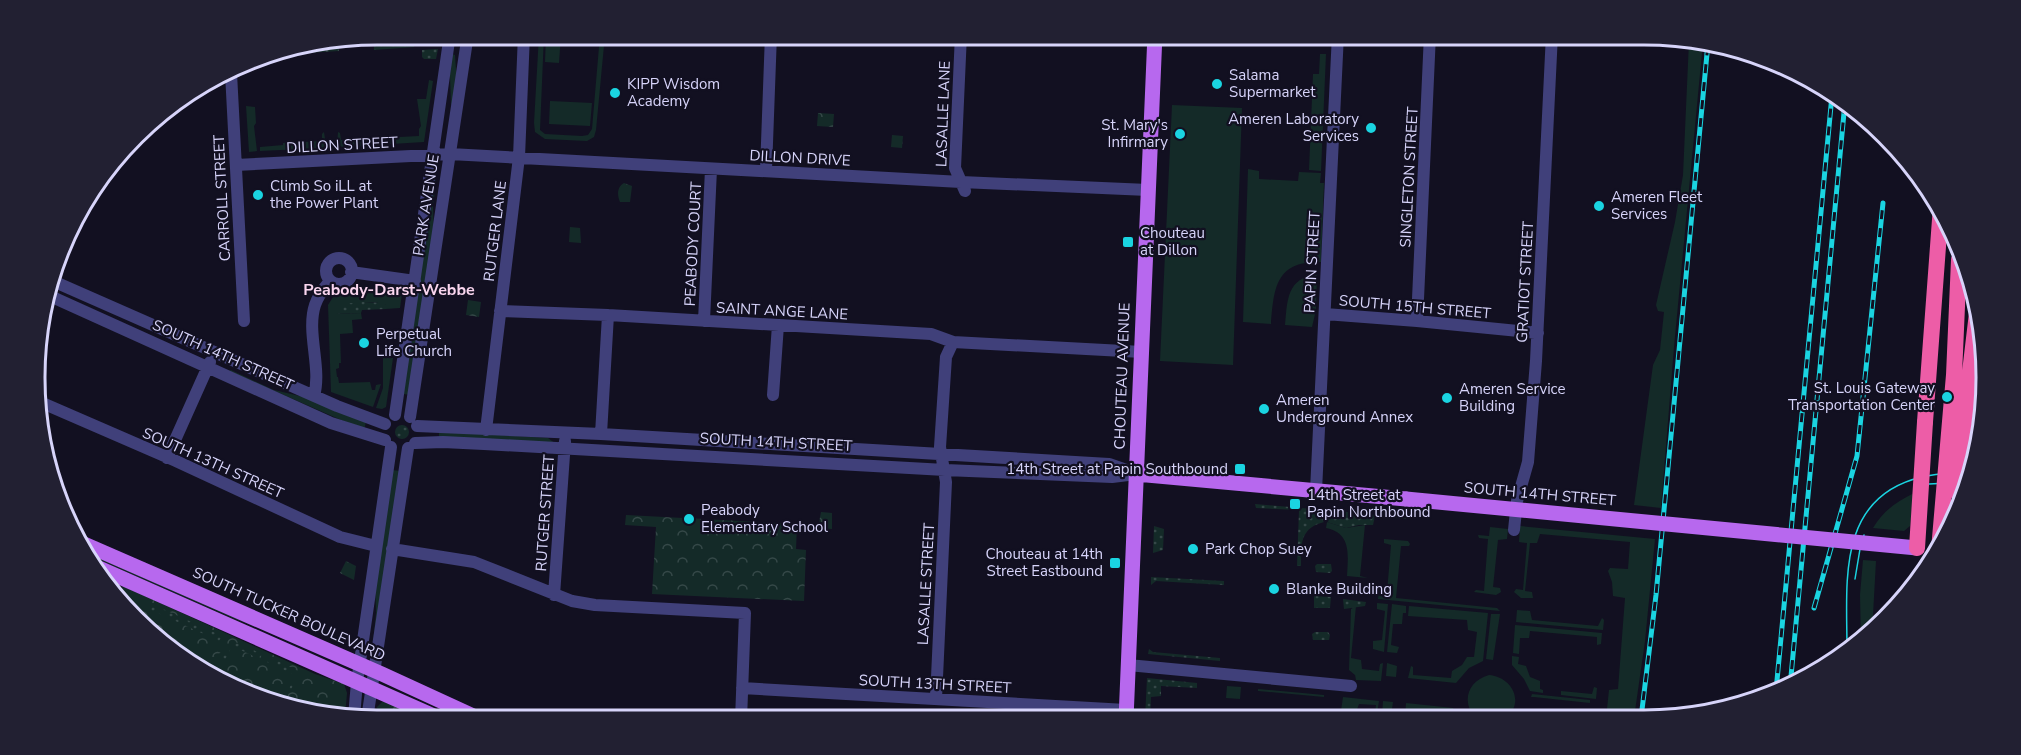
<svg xmlns="http://www.w3.org/2000/svg" width="2021" height="755" font-family="'Nunito Sans',sans-serif">
<style>
.grass{fill:#142a28}
.park{fill:url(#park-crowns)}
.garden{fill:url(#garden-dots)}
.lines{fill:none;stroke-linecap:round;stroke-linejoin:round}
.minor{stroke:#40407a;stroke-width:12}
.major{stroke:#b768ee;stroke-width:15}
.highway{stroke:#ed5da7;stroke-width:16}
.tram{stroke:#1ad4e1;stroke-width:1.5}
.rail-casing{stroke:#1ad4e1;stroke-width:5}
.rail{stroke:#121021;stroke-width:3;stroke-dasharray:9;stroke-linecap:butt}
.major-bridge{stroke:#b768ee;stroke-width:15}
.highway-bridge{stroke:#ed5da7;stroke-width:16}
.poi-dot{fill:#1ad4e1;stroke:#121021;stroke-width:2}
.labels{text-anchor:middle;dominant-baseline:central;stroke-width:4.5;stroke-linejoin:round;paint-order:stroke}
.poi-label{font-size:15px;fill:#d7d4fa;stroke:#121021;text-anchor:start}
.street-label{font-size:15px;fill:#d7d4fa;stroke:#121021}
.neighbourhood-label{font-size:16px;font-weight:bold;fill:#fad6ef;stroke:#121021}
.rim{fill:none;stroke:#d7d4fa;stroke-width:3}
</style>
<defs>
<pattern id="park-crowns" width="20" height="18" patternUnits="userSpaceOnUse" patternTransform="scale(1.5)"><rect width="20" height="18" fill="#142a28"/><path d="M2 6a3 3 0 1 1 6 0M12 15a3 3 0 1 1 6 0" fill="none" stroke="#354848"/></pattern>
<pattern id="garden-dots" width="8" height="8" patternUnits="userSpaceOnUse" patternTransform="scale(1.5)"><rect width="8" height="8" fill="#142a28"/><path d="M2 2h.1M6 6h.1" fill="none" stroke="#354848" stroke-width="1.8" stroke-linecap="round"/></pattern>
</defs>
<rect width="100%" height="100%" fill="#121021"/>
<path class="grass" d="M539 35H544L540 130 545 134 582 136 588 135 592 129 600 35H605L596 130 594 137 587 141 545 139 535 132 534 123Z
M546 35H561L559 63 545 62Z
M1689 41 1703 42 1674 347 1661 508 1634 505 1653 365 1660 350 1664 312 1658 311 1656 305 1675 222 1683 175Z
M452 54 455 55 457 84 454 105H451L450 75Z
M1320 54H1326L1321 171 1309 170 1313 74H1319Z
M429 80 433 81 424 142 343 147 337 145 338 132 340 133 341 140 419 136V129L421 126 417 99H426Z
M550 101 592 103 590 126 549 124Z
M1172 105 1242 108 1233 365 1160 361Z
M246 106 255 107 256 123 254 126 257 151 249 152Z
M324 132 326 145 322 148 260 151V147L283 145V143L322 141V134Z
M1248 169 1259 171V179L1298 181 1299 172 1321 173 1320 183H1324L1321 262C1276 261 1274 287 1271 324L1243 322Z
M435 176 436 184 433 205 434 235 411 395 403 394Z
M1317 275 1316 310 1312 327 1285 325C1287 301 1287 277 1317 275Z
M359 286 400 292 402 294 400 308 386 309V305C366 298 352 304 335 314L361 313 362 319 352 320 353 333 340 334 341 363H339V368L336 369 337 377H338L339 383 370 382 372 390H375L376 385 381 384 373 407 331 392 328 305 333 297Z
M383 358H393L386 407 382 409 376 408 383 388Z
M231 370 274 390 304 397 366 422 364 430 229 371Z
M439 431 548 438 556 444 439 438Z
M392 470 400 471 373 643 376 613 375 582Z
M1914 493 1910 526 1904 531 1873 528C1883 511 1896 502 1914 493Z
M1327 522 1346 528 1365 525 1360 576 1368 578 1347 576C1348 556 1352 533 1326 528Z
M1520 526 1655 539 1645 641 1634 718H1606L1609 690 1618 689 1625 598 1613 596 1612 582 1608 571 1610 568 1628 569 1630 542 1540 534 1537 543H1530L1525 591 1532 592 1533 598H1521L1514 592 1516 589 1523 590 1527 543 1519 542Z
M1490 527 1508 529 1507 539 1498 540 1493 587 1500 588 1501 592 1496 595 1474 592 1476 590 1484 591 1488 539 1479 538 1478 535 1489 536Z
M1384 539 1408 541 1410 544 1409 546H1401L1396 598 1497 608 1500 611 1378 599 1379 592H1387L1391 545 1384 543Z
M85 549 252 625 237 620 86 554Z
M1863 560 1876 561 1872 633 1861 641 1860 595Z
M1377 603 1388 604 1384 652 1373 649V641L1382 640 1385 611 1377 609Z
M1392 604 1406 606V613H1403L1402 624H1393L1391 645 1399 647 1397 653 1387 652Z
M1356 606 1351 658 1361 660 1362 669 1379 671 1380 664 1383 663 1381 681 1356 680 1355 675 1349 670 1351 609Z
M1409 606 1488 613 1483 661 1469 668 1456 683 1408 678 1411 666 1413 667V675L1451 678 1452 671 1462 665 1467 657H1474L1477 632 1468 630 1467 620 1408 616Z
M1517 610 1530 611 1532 620 1598 626 1602 618 1604 620 1603 630 1516 622Z
M1491 614H1500L1493 660 1486 659Z
M1515 625 1602 633 1601 644 1597 645V637L1530 631 1529 638H1520L1519 654 1513 653Z
M1512 656 1519 657 1518 664 1526 666 1530 677 1540 681V689L1543 690V693L1530 691 1524 679 1512 665Z
M1387 663 1397 666 1396 677 1386 676Z
M1489 675C1511 677 1525 700 1507 718H1475C1461 701 1468 681 1489 675Z
M1227 686 1241 687 1240 699 1226 698Z
M1594 687 1597 688 1596 699 1561 695V691L1592 694Z
M1258 689 1324 695V697L1258 691Z
M1532 694 1590 700V703L1534 697H1531Z
M1343 697 1379 701 1377 714 1375 713 1376 705 1359 704 1356 712 1341 711Z
M1383 701 1393 702 1391 716 1382 715Z
M1406 703 1453 708 1458 718H1448V713L1410 709 1408 716 1405 717Z
M1529 709 1588 714V717L1531 711Z"/>
<path class="park" d="M818 113 834 114 833 127 817 126Z
M892 135 903 136 902 148 891 147Z
M624 183 632 186 630 202H620C617 195 617 187 624 183Z
M570 227 580 228 581 243 569 242Z
M468 300 481 302 479 317 466 315Z
M821 512 832 513V529L818 528Z
M626 515 797 524 796 549 806 550 804 601 652 594 656 527 625 525Z
M346 561 356 566 354 580 340 573Z
M123 586 315 674 344 684 347 693 345 716 288 709 169 650 119 596Z
M382 702H385L427 720H374L377 707Z"/>
<path class="garden" d="M415 35H417L414 47 374 50V46L412 44Z
M339 48V51L291 54 290 51Z
M438 49 436 59H424L422 57V50Z
M363 302 383 303 386 305V309L362 310 361 313 335 314V310L342 304Z
M395 432a7 7 0 1 1 14 0a7 7 0 1 1-14 0Z
M1255 504 1324 510V522C1300 528 1301 544 1301 566H1297L1299 510 1256 508Z
M1328 510 1406 518V519L1375 516 1373 525H1359L1346 528 1327 522Z
M1154 526 1164 529 1163 550 1153 553Z
M1317 564H1331L1332 571 1330 573 1316 572 1315 566Z
M1151 577 1224 581V585L1156 581 1151 585Z
M1314 596 1331 597 1330 608H1314Z
M1343 599 1366 602 1365 606 1344 609Z
M152 604 222 636 219 641 158 613 149 615 148 612Z
M1315 632H1328L1330 635 1329 640H1313L1312 634Z
M233 641 262 654 260 659 232 646 225 660 214 656 224 651Z
M1149 649 1153 652 1220 658V661L1148 654Z
M269 657 299 671 291 690 289 689 295 675 267 662Z
M1147 678 1197 683V688L1161 686V696L1151 697 1150 719H1145Z"/>
<g class="lines">
<path class="minor" d="M961 34 955 168 965 191
M231 73 244 321
M236 165 450 154 961 182 1148 190
M766 170 771 34
M326 271a13 13 0 1 1 26 0a13 13 0 1 1-26 0Z
M351 272 415 281
M55 282 337 406 385 424
M50 296 331 423 385 440
M500 311 608 315 931 334 953 342 1142 352
M1325 314 1417 321 1538 333
M704 321 711 169
M1417 321 1430 34
M773 395 778 325
M314 396C322 368 306 332 315 305 318 296 324 288 330 281
M40 402 176 461 340 537 376 546
M395 415 450 34
M410 417 468 34
M417 426 601 434 1109 464 1135 473
M486 430 519 157 524 34
M601 434 608 315
M415 443 443 442 484 444 945 470 1112 477 1136 474
M167 458 210 362
M1316 491 1338 34
M1514 530 1517 501 1528 462 1536 361 1552 34
M392 549 474 562 572 601 595 605 745 613 741 720
M554 595 565 441
M1128 665 1351 686
M742 688 1126 710
M936 699 946 482 940 447 946 357 953 342
M354 717 357 682 391 447
M367 719 408 448"/>
<path class="major" d="M1136 474 1406 499
M82 543 382 674 482 720
M90 564 443 720
M1126 719 1155 34"/>
<path class="highway" d="M1925 422 1941 206"/>
<path class="tram" d="M1929 484 1968 482
M1855 579 1860 549 1864 535
M1847 650C1847 582 1836 497 1922 477 1938 473 1956 473 1973 471"/>
<g class="rail-casing">
<path id="rail" d="M1814 608 1857 456 1883 203
M1790 687 1845 102
M1776 691 1832 95
M1641 718 1656 595 1708 43"/>
</g>
<use href="#rail" class="rail"/>
<path class="major-bridge" d="M1406 499 1917 548"/>
<path class="highway-bridge" d="M1956 491 1977 313
M1917 548 1925 422
M1939 550 1954 375 1959 260"/>
</g>
<g class="poi-dot">
<circle cx="1217" cy="84" r="6"/>
<circle cx="615" cy="93" r="6"/>
<circle cx="1371" cy="128" r="6"/>
<circle cx="1180" cy="134" r="6"/>
<circle cx="258" cy="195" r="6"/>
<circle cx="1599" cy="206" r="6"/>
<rect x="1122" y="236" width="12" height="12" rx="3"/>
<circle cx="364" cy="343" r="6"/>
<circle cx="1947" cy="397" r="6"/>
<circle cx="1447" cy="398" r="6"/>
<circle cx="1264" cy="409" r="6"/>
<rect x="1234" y="463" width="12" height="12" rx="3"/>
<rect x="1289" y="498" width="12" height="12" rx="3"/>
<circle cx="689" cy="519" r="6"/>
<circle cx="1193" cy="549" r="6"/>
<rect x="1109" y="557" width="12" height="12" rx="3"/>
<circle cx="1274" cy="589" r="6"/>
</g>
<g class="labels">
<g class="poi-label">
<text x="1229" y="75">Salama<tspan x="1229" dy="17">Supermarket</tspan></text>
<text x="627" y="84">KIPP Wisdom<tspan x="627" dy="17">Academy</tspan></text>
<text x="1359" y="119" text-anchor="end">Ameren Laboratory<tspan x="1359" dy="17">Services</tspan></text>
<text x="1168" y="125" text-anchor="end">St. Mary's<tspan x="1168" dy="17">Infirmary</tspan></text>
<text x="270" y="186">Climb So iLL at<tspan x="270" dy="17">the Power Plant</tspan></text>
<text x="1611" y="197">Ameren Fleet<tspan x="1611" dy="17">Services</tspan></text>
<text x="1140" y="233">Chouteau<tspan x="1140" dy="17">at Dillon</tspan></text>
<text x="376" y="334">Perpetual<tspan x="376" dy="17">Life Church</tspan></text>
<text x="1935" y="388" text-anchor="end">St. Louis Gateway<tspan x="1935" dy="17">Transportation Center</tspan></text>
<text x="1459" y="389">Ameren Service<tspan x="1459" dy="17">Building</tspan></text>
<text x="1276" y="400">Ameren<tspan x="1276" dy="17">Underground Annex</tspan></text>
<text x="1228" y="469" text-anchor="end">14th Street at Papin Southbound</text>
<text x="1307" y="495">14th Street at<tspan x="1307" dy="17">Papin Northbound</tspan></text>
<text x="701" y="510">Peabody<tspan x="701" dy="17">Elementary School</tspan></text>
<text x="1205" y="549">Park Chop Suey</text>
<text x="1103" y="554" text-anchor="end">Chouteau at 14th<tspan x="1103" dy="17">Street Eastbound</tspan></text>
<text x="1286" y="589">Blanke Building</text>
</g>
<g class="street-label">
<text transform="translate(943 114) rotate(-88)">LASALLE LANE</text>
<text transform="translate(342 145) rotate(-3)">DILLON STREET</text>
<text transform="translate(800 158) rotate(3)">DILLON DRIVE</text>
<text transform="translate(1409 177) rotate(-87)">SINGLETON STREET</text>
<text transform="translate(222 198) rotate(-93)">CARROLL STREET</text>
<text transform="translate(426 205) rotate(-81)">PARK AVENUE</text>
<text transform="translate(495 231) rotate(-83)">RUTGER LANE</text>
<text transform="translate(693 244) rotate(-87)">PEABODY COURT</text>
<text transform="translate(1312 262) rotate(-87)">PAPIN STREET</text>
<text transform="translate(1525 282) rotate(-87)">GRATIOT STREET</text>
<text transform="translate(1415 307) rotate(5)">SOUTH 15TH STREET</text>
<text transform="translate(782 311) rotate(3)">SAINT ANGE LANE</text>
<text transform="translate(223 355) rotate(24)">SOUTH 14TH STREET</text>
<text transform="translate(1122 376) rotate(-88)">CHOUTEAU AVENUE</text>
<text transform="translate(776 442) rotate(3)">SOUTH 14TH STREET</text>
<text transform="translate(213 463) rotate(24)">SOUTH 13TH STREET</text>
<text transform="translate(1540 494) rotate(5)">SOUTH 14TH STREET</text>
<text transform="translate(545 513) rotate(-86)">RUTGER STREET</text>
<text transform="translate(926 584) rotate(-87)">LASALLE STREET</text>
<text transform="translate(289 614) rotate(24)">SOUTH TUCKER BOULEVARD</text>
<text transform="translate(935 684) rotate(3)">SOUTH 13TH STREET</text>
</g>
<g class="neighbourhood-label">
<text x="389" y="290">Peabody-Darst-Webbe</text>
</g>
</g>
<path d="M0 0H2021V755H0ZM377 45H1644A332 332 0 0 1 1976 377V378A332 332 0 0 1 1644 710H377A332 332 0 0 1 45 378V377A332 332 0 0 1 377 45Z" fill="#222032" fill-rule="evenodd"/>
<path class="rim" d="M377 45H1644A332 332 0 0 1 1976 377V378A332 332 0 0 1 1644 710H377A332 332 0 0 1 45 378V377A332 332 0 0 1 377 45Z"/>
</svg>
